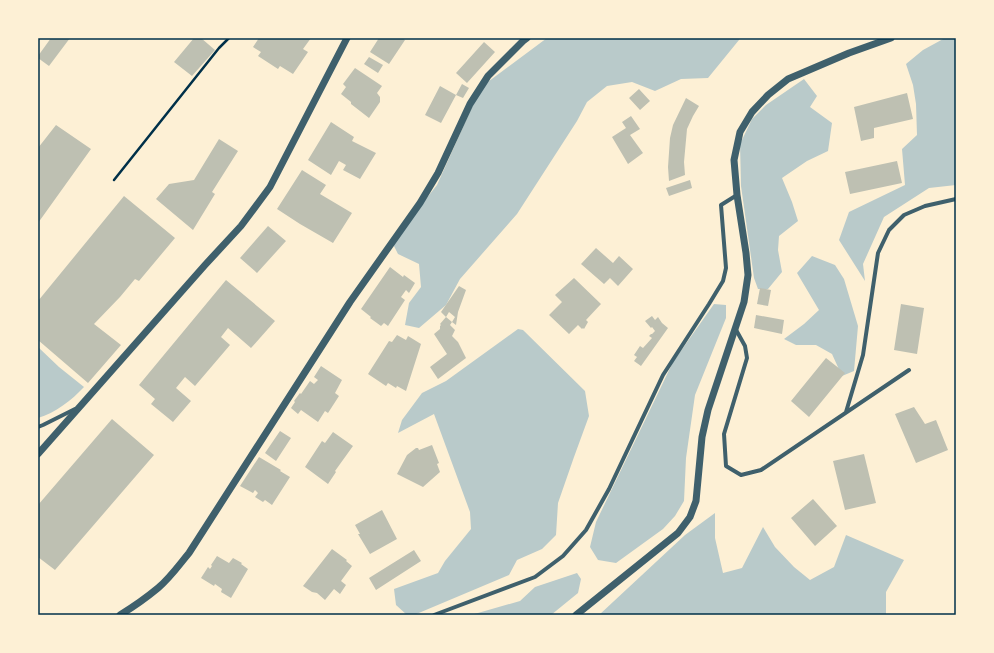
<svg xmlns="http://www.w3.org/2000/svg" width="994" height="653" font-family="'Space Grotesk',sans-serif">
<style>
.green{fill:#b9caca}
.building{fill:#bec0b2}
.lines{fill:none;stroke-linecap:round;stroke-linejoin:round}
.path{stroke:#003049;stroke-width:2.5}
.minor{stroke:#3f606c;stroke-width:4}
.tertiary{stroke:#3f606c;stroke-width:7}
.neatline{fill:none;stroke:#003049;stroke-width:1.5}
</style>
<rect width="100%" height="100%" fill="#fdf0d5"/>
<path class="green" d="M547 38H740L739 40 708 78 681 79 655 91 632 82 607 86 587 102 577 121 517 214 460 279 446 305 419 328 405 325 409 303 421 287 419 264 398 254 392 242 437 185 481 87Z
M945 38H956V185L929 188 884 217 863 264 865 281 839 240 849 212 905 185 902 149 917 135 916 104 913 85 906 64 923 50Z
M804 79 817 96 810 107 832 123 828 151 807 161 782 178 792 202 798 221 779 236 778 250 782 272 768 289H758L754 278 741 186 740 144 752 119 766 105Z
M812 256 835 265 844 279 858 326 854 371 842 376 832 354 816 345H796L784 339 804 324 819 310 797 273Z
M714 304 726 305V318L695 395 686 458 684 501 675 516 663 529 616 563 598 560 590 547 596 522 673 362Z
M518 329 523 330 585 391 589 416 574 457 558 503 556 535 542 549 517 560 509 575 414 615H407L396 605 394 589 438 573 445 561 471 529 470 512 434 414 398 433 402 420 422 393 446 381Z
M38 347 59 367 84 387C72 400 55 413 38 418Z
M715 513V538L723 573 742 568 763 527 775 547 794 567 810 580 834 567 846 535 904 560 886 592V615H599L685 535Z
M577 573 581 579 578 593 551 615H471L520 601 535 587Z"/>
<path class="building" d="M51 38H70L49 66 38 58V56Z
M194 38H201L215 50 192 76 174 62Z
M259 38H311L303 49 308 52 293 74 280 66 278 69 258 56 261 52 253 47Z
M379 38H402L405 40 389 64 370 52Z
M484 42 495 52 467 83 456 73Z
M369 57 383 65 378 73 364 64Z
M355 68 382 86 377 93 380 97V102L369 118 351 104V102L341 94 346 87 343 84Z
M462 84 469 88 463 98 456 95 441 123 425 115 440 86 456 95Z
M639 89 650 101 640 110 629 98Z
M907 93 913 119 874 128V138L861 141 854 107Z
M686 98 699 106 693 116 687 129 684 162 685 175 669 181 668 167 670 138 673 125Z
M631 116 640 129 630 135 643 153 628 164 612 137 626 128 622 122Z
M331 122 354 137 352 141 376 153 360 179 343 170 346 165 339 161 331 175 308 160Z
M56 125 91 149 38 223V148Z
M219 139 238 151 212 192 215 194 193 230 156 199 169 184 194 180Z
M897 161 902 183 850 194 845 172Z
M302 170 326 185 320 194 352 213 333 243 300 224 277 209Z
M690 180 692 188 669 196 666 188Z
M124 196 175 238 139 281 135 279 120 297 94 324 121 345 88 383 38 340V301Z
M268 226 286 241 257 273 240 258Z
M596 248 613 263 619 256 633 269 618 286 610 278 604 284 581 264Z
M390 267 403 277 404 275 415 283 409 293 406 290 401 297 405 300 388 326 384 323 381 326 370 318 371 317 361 309Z
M574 278 601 304 586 320 588 322 584 329 583 328 582 329 578 325 569 334 549 315 562 302 555 295Z
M226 280 275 321 251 348 228 328 221 337 230 345 195 386 185 377 176 388 191 401 173 422 151 404 155 399 139 385Z
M459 286 466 290 458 312 456 325 452 322 450 325 455 330 452 336 458 342 466 358 438 379 430 367 447 354 434 334 440 329V326L441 325 440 324 446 317 452 322 455 317 449 312 446 317 441 312Z
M760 288 771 290 768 306 757 304Z
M901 304 924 308 917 354 894 350Z
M756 315 784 320 782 334 754 328Z
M652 316 655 320 658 317 662 323 668 328 641 366 634 361 637 357 634 355 640 346 643 348 652 338 649 336 651 334H652L655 331 652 327 651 328 645 321Z
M397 335 406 340 408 336 421 344 406 391 397 386 396 388 388 383 386 386 368 374 389 341 392 342Z
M826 358 845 373 809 417 791 401Z
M321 366 342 380 335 393 339 396 328 413 325 411 318 422 301 410 298 414 291 408 295 402 294 401 300 393 301 394 310 381 314 384 318 380 314 377Z
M914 407 925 424 936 420 948 450 916 463 895 414Z
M112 419 154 455 55 570 38 557V505Z
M280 431 291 438 276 461 265 453Z
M333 432 353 446 335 471 336 472 328 484 305 467 322 441 325 443Z
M432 445 439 463 437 464 440 472 423 487 397 474 407 455 416 448H418L419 450Z
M864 454 876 503 845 510 833 461Z
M259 457 281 470 280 471 290 477 272 505 265 500 263 502 255 497 258 493 255 490 253 493 240 486Z
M813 499 837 526 815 546 791 518Z
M382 510 397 539 370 554 358 534H360L355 525Z
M332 549 347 560 346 561 352 566 341 581 346 585 340 594 334 589 325 600 317 593 312 592 303 586Z
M414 550 421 561 376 590 369 578Z
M217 556 229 563 233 558 242 563 241 564 248 569 231 598 221 592 222 589 215 584 214 586 201 578 208 567 210 569 212 566 211 565Z"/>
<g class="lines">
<path class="path" d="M114 180 219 48 229 38"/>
<path class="minor" d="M735 328 745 346 747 358 724 434 726 466 741 475 761 470 909 370
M846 412 863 355 878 253 889 230 904 215 925 206 956 199
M38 427 43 425 75 409
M434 615 535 577 563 556 586 530 609 489 663 375 709 304 723 281 726 268 721 205 737 195"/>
<path class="tertiary" d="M38 454 205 265 241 226 270 187 347 38
M120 615C133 607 146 598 158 588 170 578 179 565 189 553L350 302 420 203 438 173 470 104 488 76 523 41 527 38
M576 615 678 533 690 517 696 501 702 437 708 410 744 302 748 275 746 253 737 195 734 160 740 132 752 112 768 95 788 79 849 53 891 38"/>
</g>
<rect width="994" height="653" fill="none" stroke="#fdf0d5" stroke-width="78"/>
<rect x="39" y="39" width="916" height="575" class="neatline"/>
</svg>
